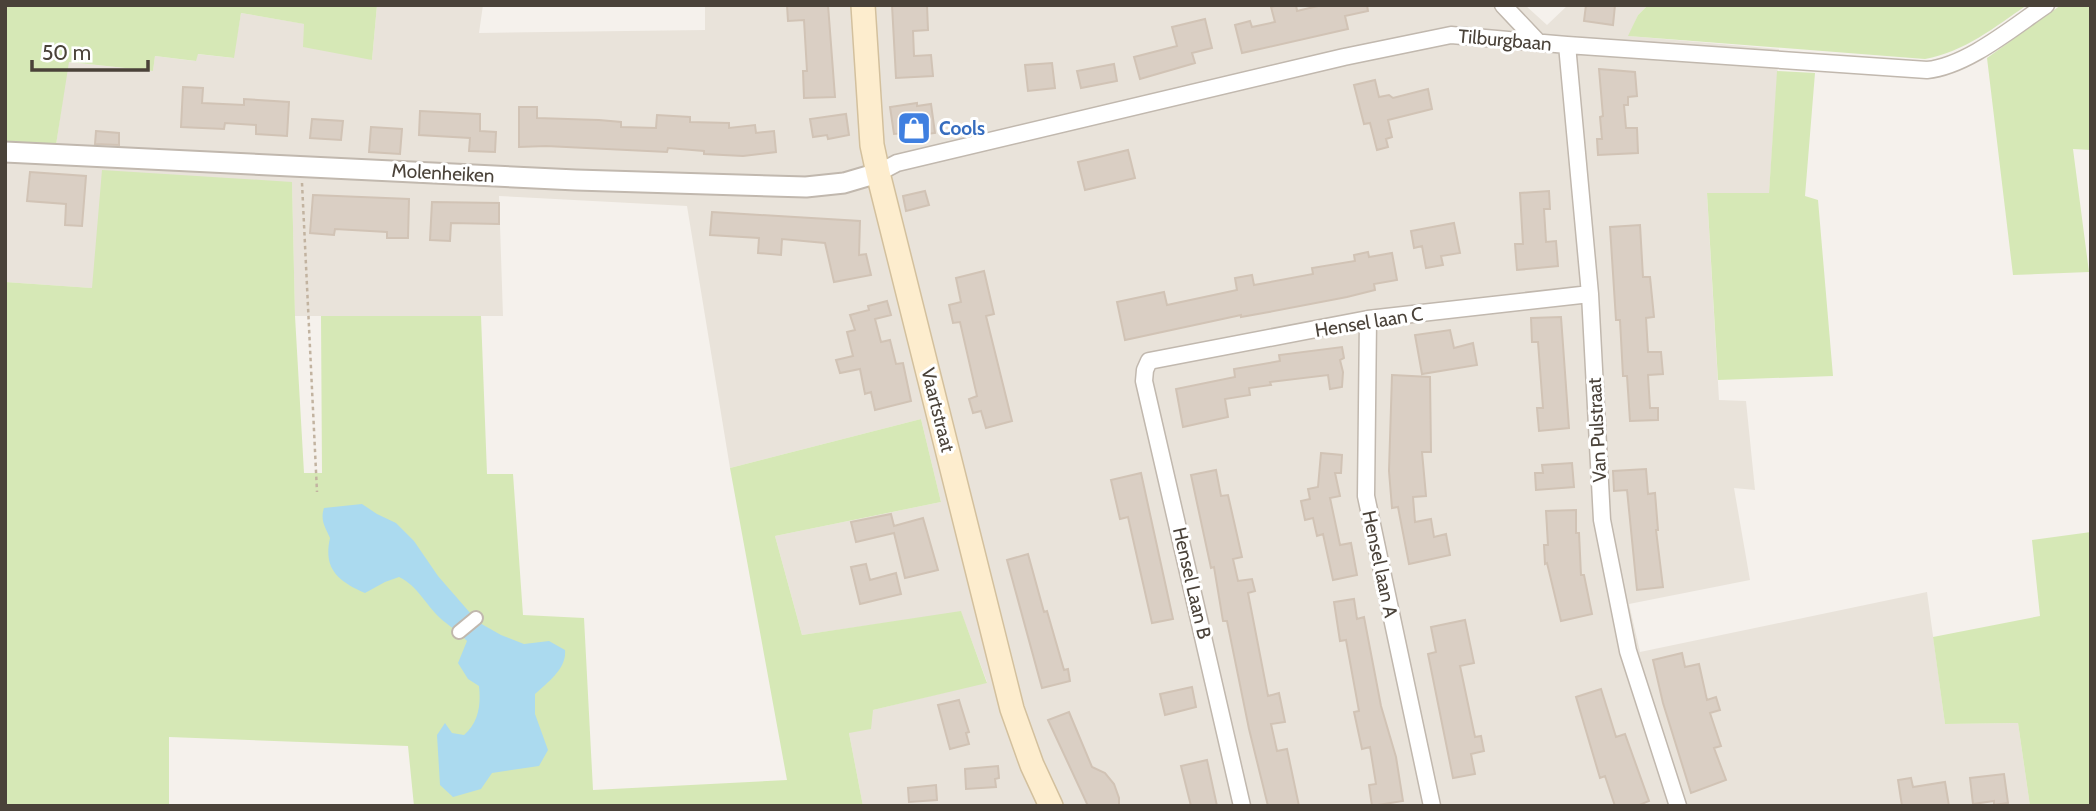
<svg xmlns="http://www.w3.org/2000/svg" width="2096" height="811" font-family="Cabin,sans-serif">
<style>
.residential{fill:#e9e3da}
.green{fill:#d6e8b6}
.water{fill:#abdaef}
.building{fill:#dacfc4;stroke:#d1c3b5;stroke-width:2}
.lines{fill:none;stroke-linecap:round;stroke-linejoin:round}
.pedestrian-casing{stroke:#c1b8ae;stroke-width:16}
.minor-casing{stroke:#c1b8ae;stroke-width:19}
.tertiary-casing{stroke:#c1b8ae;stroke-width:23}
.secondary-casing{stroke:#d3c09d;stroke-width:26}
.path{stroke:#c2b3a0;stroke-width:2.5;stroke-dasharray:3.5 3.5;stroke-linecap:butt}
.pedestrian{stroke:#fff;stroke-width:12}
.minor{stroke:#fff;stroke-width:16}
.tertiary{stroke:#fff;stroke-width:19}
.secondary{stroke:#fdedce;stroke-width:23}
.labels{text-anchor:middle;dominant-baseline:central;stroke-width:6;stroke-linejoin:round;paint-order:stroke}
.street-label{font-size:19px;fill:#4a4239;stroke:#fff}
.shop-label{font-size:19px;font-weight:bold;fill:#366cbe;stroke:#fff;text-anchor:start}
</style>
<rect width="100%" height="100%" fill="#f5f1ec"/>
<path class="residential" d="M377 5H483L479 33 705 30V5H1525L1547 25 1568 5H1648L1638 15 1629 36 1779 49 1769 194H1707L1719 400 1746 401 1755 490 1734 488 1750 580 1629 604 1640 652 1927 592 1945 724 2018 723 2030 806H863L849 733 873 710 987 682 961 612 802 635 775 536 941 502 921 419 730 468 687 206 499 196 503 316H295L292 183 92 288 5 282V142L56 145 68 62 153 71 155 56 195 61 197 54 233 58 241 13 305 24 372 60Z"/>
<path class="green" d="M5 5H377L372 60 303 47 304 24 241 13 234 58 198 54 196 61 155 56 153 71 69 62 56 145 5 142Z
M1648 5H2027C1995 27 1964 52 1925 59L1628 36 1638 15Z
M2061 5H2091V150L2073 149 2089 272 2013 275 1987 58Z
M1777 71 1815 73 1805 196 1818 200 1833 376 1718 380 1707 193H1769Z
M102 170 292 182 295 316 304 473H322L321 316H481L487 474H513L523 615 584 618 593 790 787 780 730 468 921 419 941 502 775 536 802 635 961 611 987 683 873 710 871 729 849 733 863 806H414L408 746 169 737V806H5V282L92 288Z
M2091 532V806H2030L2018 723 1945 724 1933 637 2040 616 2032 540Z"/>
<path class="water" d="M362 504 377 514 396 523 414 541 438 576 478 622 501 635 524 644 549 641 565 650C567 668 548 682 535 694V714L548 750 539 766 492 773 481 789 453 797 440 785 437 735 445 723 452 733 464 735C479 722 481 704 479 686L468 679 458 663 467 641C458 631 449 626 440 618 425 604 418 586 399 577L385 582 365 593C338 581 323 569 330 538 325 527 320 520 324 508Z"/>
<path class="building" d="M787 5H828L835 97 804 98 803 71H807L804 20 788 21Z
M892 5H927L928 30 913 31 914 56 931 55 933 76 896 78Z
M1278 5H1296L1297 11 1322 5H1367L1368 11 1345 16 1348 29 1242 53 1235 25 1250 21 1252 27 1275 22 1271 7Z
M1586 5H1615L1613 25 1584 21Z
M1205 19 1212 48 1192 53 1195 63 1140 79 1134 57 1177 46 1172 27Z
M1052 63 1055 88 1028 91 1025 65Z
M1114 64 1117 81 1081 88 1077 71Z
M1599 69 1635 72 1637 96 1628 97V105H1624L1626 128H1637L1638 153 1598 155 1597 139H1602L1600 117 1603 116Z
M1375 80 1379 97 1389 95 1393 98 1428 89 1432 109 1388 120 1392 137 1386 139 1388 147 1377 150 1370 123 1364 124 1354 85Z
M183 87 203 88 202 103 244 105V99L289 102 287 136 256 134V125L225 123 224 129 181 127Z
M917 103V106L931 104 935 133 905 137V133L894 134 890 107Z
M519 107H537V118L599 120 621 122V127L656 128 657 115 690 117V122L729 123V128L755 125 756 133 774 131 776 152 743 156 704 154V151L668 148 667 152 546 146 519 147Z
M420 111 480 114V131L496 132 495 152 469 151 470 138 419 135Z
M846 114 849 135 828 139 827 135 813 137 810 119Z
M312 119 343 121 341 140 310 138Z
M371 127 402 129 400 154 369 152Z
M96 131 119 133V145L95 144Z
M1128 150 1135 178 1085 190 1078 162Z
M30 172 86 176 82 226 65 225 66 204 27 201Z
M925 191 929 205 906 211 903 196Z
M1549 191 1550 209H1544L1546 242 1556 241 1558 266 1517 270 1515 244H1523L1520 193Z
M313 195 409 199 408 238H387V232L335 229 334 235 310 233Z
M432 202 499 203V224L451 223 450 241 430 240Z
M712 212 860 221 859 255 866 254 871 275 834 282 825 243 782 239 781 255 758 253 759 238 710 235Z
M1454 223 1460 253 1441 256 1443 265 1426 268 1422 246 1414 248 1411 231Z
M1640 225 1643 277H1650L1654 317 1646 318 1648 352H1661L1663 374 1648 375 1650 408H1658V420L1630 421 1627 376H1623L1620 320H1616L1610 227Z
M1368 252 1369 257 1392 253 1397 280 1374 284 1375 290 1347 297 1269 312 1241 317V315L1125 340 1117 302 1164 292 1167 305 1237 290 1235 278 1252 275 1254 285 1313 274 1312 268 1355 261 1354 255Z
M984 271 994 314 986 316 1012 421 986 428 981 411 973 413 969 399 977 396 960 322 953 323 949 305 961 302 956 278Z
M887 301 891 315 875 319 881 342 890 340 896 364 903 363 911 401 875 410 871 392 865 394 860 369 840 373 836 360 853 356 847 332 855 330 850 315 869 310 868 306Z
M1561 317 1569 428 1539 431 1537 408H1543L1538 342H1532L1531 318Z
M1450 330 1454 348 1473 343 1477 365 1422 374 1415 335Z
M1342 347 1344 358 1340 360 1343 372 1342 387 1330 389 1328 375 1270 382 1271 385 1249 388 1250 395 1225 399 1228 417 1183 427 1176 389 1235 377 1234 369 1280 361 1279 355Z
M1392 375 1430 377 1431 452H1422L1426 496 1413 497 1415 522 1431 519 1434 537 1446 534 1450 555 1409 564 1398 507 1392 508 1389 471Z
M1321 453 1342 455 1341 473H1335L1340 496 1330 498 1340 545 1351 543 1357 575 1333 580 1323 534 1317 536 1313 518 1305 520 1301 501 1310 499 1308 489 1318 487Z
M1572 463 1574 487 1536 490 1535 473H1543L1542 465Z
M1646 469 1648 494 1655 493 1658 530H1656L1663 587 1637 590 1627 490 1614 491 1613 471Z
M1216 470 1221 496 1228 495 1242 557 1233 559 1238 581 1252 579 1255 591 1248 593 1268 696 1279 693 1285 722 1271 724 1277 751 1287 749 1299 806H1268L1249 729 1227 621H1223L1214 567 1211 568 1191 475Z
M1141 473 1173 619 1152 623 1128 517 1120 519 1111 480Z
M1576 510V533H1579L1581 575H1584L1592 614 1561 621 1547 563 1545 564 1544 545H1548L1546 511Z
M891 514 894 526 923 518 938 570 905 578 894 533 856 542 851 522Z
M1028 554 1044 612 1047 611 1064 670 1068 669 1070 681 1042 688 1007 560Z
M866 564 870 580 896 573 901 594 860 604 851 567Z
M1354 599 1357 619 1364 617 1381 706 1396 757 1403 801 1372 806 1369 785 1376 784 1370 747 1362 749 1354 712 1359 711 1346 640 1340 641 1334 602Z
M1465 620 1474 663 1460 666 1475 737 1481 736 1484 751 1471 754 1475 774 1453 778 1428 654 1436 652 1431 627Z
M1682 653 1685 667 1699 664 1707 700 1716 697 1720 710 1710 713 1721 746 1714 748 1726 780 1691 793 1663 703 1653 660Z
M1192 687 1196 707 1165 715 1160 694Z
M1601 689 1616 737 1625 734 1649 801 1637 806H1615L1605 776 1600 778 1576 697Z
M959 700 969 732 966 733 969 744 950 749 938 705Z
M1069 712 1092 767 1105 773 1114 784 1119 798V806H1088L1048 720Z
M1207 760 1217 806H1191L1181 766Z
M998 766 999 778 995 779 996 787 966 789 965 769Z
M2004 774 2008 803 1994 805V801L1973 804 1970 778Z
M1911 778 1913 787 1945 782 1949 806H1902L1898 780Z
M936 785 937 800 909 802 908 788Z"/>
<g class="lines">
<g class="pedestrian-casing">
<path id="pedestrian" d="M459 632 476 618"/>
</g>
<g class="minor-casing">
<path id="minor" d="M1503 5 1538 42
M1567 45 1590 294 1602 520 1628 651 1678 806
M878 173 897 163 1344 57 1451 35 1567 45 1927 70C1967 66 2012 28 2046 5
M1368 319 1366 496 1432 806
M1242 806 1144 381 1145 370 1149 361 1368 319 1590 294"/>
</g>
<g class="tertiary-casing">
<path id="tertiary" d="M5 152 576 180 806 187 844 183 878 173"/>
</g>
<g class="secondary-casing">
<path id="secondary" d="M863 5 872 145 878 173 1012 709 1032 765 1051 806"/>
</g>
<path class="path" d="M302 183 317 492"/>
<use href="#pedestrian" class="pedestrian"/>
<use href="#minor" class="minor"/>
<use href="#tertiary" class="tertiary"/>
<use href="#secondary" class="secondary"/>
</g>
<defs>
<g id="shop-square" transform="scale(1.75)"><rect x="-9" y="-9" width="18" height="18" rx="4" fill="#3f7fe0" stroke="#fff"/><path d="M-5-2.5h2.3a2.7 3.5 0 0 1 5.4 0H5L5.5 6h-11ZM-1.5-2.5h3a1.5 2.3 0 0 0-3 0Z" fill="#fff"/></g>
</defs>
<g fill-rule="evenodd">
<use href="#shop-square" x="914" y="128"/>
</g>
<g class="labels">
<g class="street-label">
<text transform="translate(1505 40) rotate(5)">Tilburgbaan</text>
<text transform="translate(443 173) rotate(3)">Molenheiken</text>
<text transform="translate(1369 322) rotate(-9)">Hensel laan C</text>
<text transform="translate(938 410) rotate(76)">Vaartstraat</text>
<text transform="translate(1597 430) rotate(-93)">Van Pulstraat</text>
<text transform="translate(1380 564) rotate(78)">Hensel laan A</text>
<text transform="translate(1192 583) rotate(77)">Hensel Laan B</text>
</g>
<g class="shop-label">
<text x="939" y="128">Cools</text>
</g>
</g>
<rect width="2096" height="811" fill="none" stroke="#4a4239" stroke-width="14"/>
<path d="M32 60v10h116v-10" fill="none" stroke="#4a4239" stroke-width="3.5"/>
<text x="42" y="60" font-size="21" fill="#4a4239" stroke="#ffffff" stroke-width="5" paint-order="stroke">50 m</text>
</svg>
